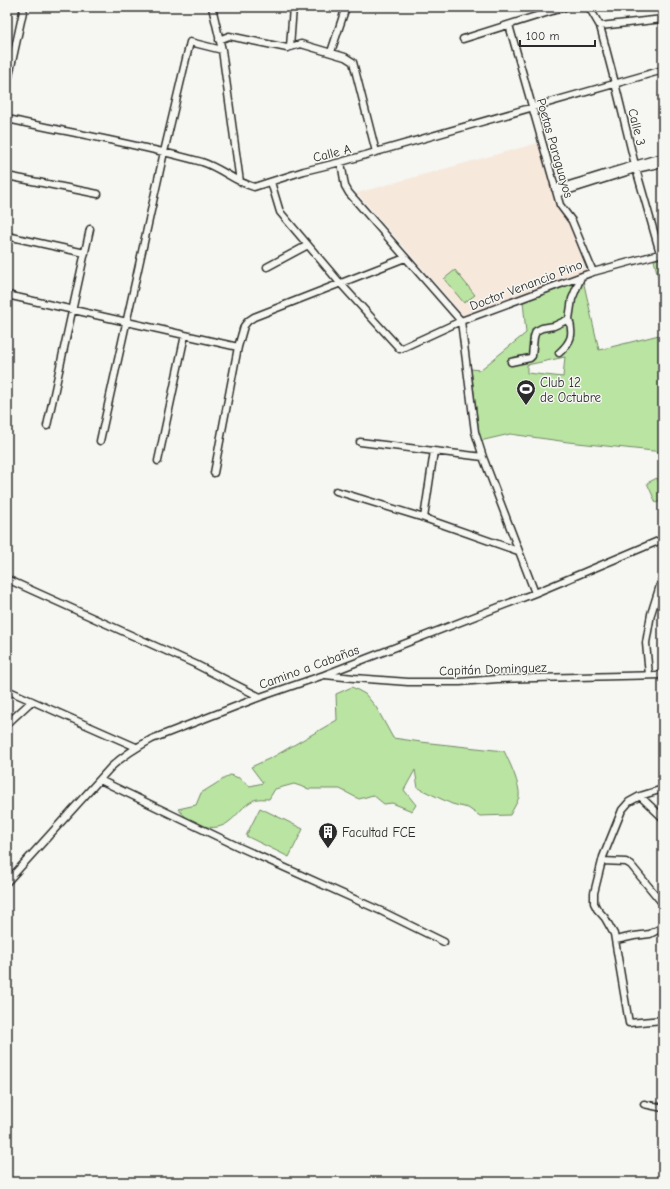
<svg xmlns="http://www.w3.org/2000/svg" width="670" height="1189" font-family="'Comic Neue',sans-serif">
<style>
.built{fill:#f7e8dc}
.green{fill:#b9e4a1;stroke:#728866;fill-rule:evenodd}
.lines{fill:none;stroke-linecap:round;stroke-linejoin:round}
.minor-casing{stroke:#2b2b2b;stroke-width:9}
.minor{stroke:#f6f6f2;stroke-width:6}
.labels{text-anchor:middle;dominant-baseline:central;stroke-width:3;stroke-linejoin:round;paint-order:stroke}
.street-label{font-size:13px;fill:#2b2b2b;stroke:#f6f6f2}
.poi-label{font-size:13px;fill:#2b2b2b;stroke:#f6f6f2;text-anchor:start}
</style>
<rect width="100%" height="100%" fill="#f6f6f2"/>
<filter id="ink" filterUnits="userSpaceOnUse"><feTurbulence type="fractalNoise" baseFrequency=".025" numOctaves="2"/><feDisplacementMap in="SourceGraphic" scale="8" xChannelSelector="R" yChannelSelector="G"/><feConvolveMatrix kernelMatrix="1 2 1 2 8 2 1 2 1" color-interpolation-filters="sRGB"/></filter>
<g filter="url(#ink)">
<path class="built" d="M538 143 560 211 571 227 586 270 463 315 357 193Z"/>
<path class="green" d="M663 258V298L654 260Z
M455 270 475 295 464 303 444 279Z
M583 280 599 350 663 334V452L568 442 510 434 480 441 471 369 480 370 526 333 523 301ZM565 357 563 377 527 373V365Z
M657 478 663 491V500L656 503 647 483Z
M352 687 365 694 376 707 393 738 421 742 504 751C509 761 521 786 519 797 517 803 513 809 510 815L480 816 468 808 452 804 418 788 415 770 404 790 416 805 412 811 392 803 384 804 373 795 359 799 340 789H309L294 784 275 789 269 799C264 799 258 798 254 800 242 806 239 814 230 821 214 835 190 824 178 809L196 805 201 793 230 775 239 778 250 786 263 783 251 767 273 757 337 720 336 694Z
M260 808 303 829 289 857 246 836Z"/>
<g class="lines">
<g class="minor-casing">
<path id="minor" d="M212 7 222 50 240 182
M589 7 600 26 615 83 636 169 660 253
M509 25 560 205 572 221 593 272
M600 26 663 19
M463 39 565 7
M219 40 229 36 287 48 301 44 345 57 353 62 376 152
M290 47 293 7
M331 52 346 7
M7 85 24 7
M7 119C72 133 138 144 202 162 221 168 235 182 254 187L304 171 341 162 663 70
M341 162 345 186 349 193 461 321 475 432 483 457 535 593
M7 176 98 194
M271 182 280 212 340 283 400 349 461 321 593 272 663 253
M555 189C591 179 627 166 663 157
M557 194 636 169 663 163
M7 236 85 253
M267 267 308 245
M7 295 238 347
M559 353C571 342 574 335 569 319
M511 362 530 358 532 356 534 337 536 331 542 328 554 326 569 319 572 299 581 277
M47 426 90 229
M100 441 164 152 190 42 222 50
M360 442 483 457
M158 461 185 335
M214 473 238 347 244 326 248 321 254 317 405 258
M336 491 424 518 518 551
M424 518 434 451
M7 579 195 664 260 697
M325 675 354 678 408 682H460L497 679 663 675
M649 675 646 643 651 614 663 576
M7 690 136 747
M7 724 32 701
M100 780 239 847 381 911 444 942
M663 789 640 796 629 802 622 810 603 857 594 893V903L597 909 605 918 614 934 629 1023 663 1020
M640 796 663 818
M602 861 626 862 631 865 663 904
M7 882 111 767C124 755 137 747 152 739L260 697 324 675 535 593 663 539
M616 940 634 936 650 934 663 927
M644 1104 663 1108"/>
</g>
<use href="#minor" class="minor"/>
</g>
</g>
<defs>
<g id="stadium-pin" transform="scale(1)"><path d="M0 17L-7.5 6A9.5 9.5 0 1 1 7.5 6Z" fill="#2b2b2b" stroke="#f6f6f2"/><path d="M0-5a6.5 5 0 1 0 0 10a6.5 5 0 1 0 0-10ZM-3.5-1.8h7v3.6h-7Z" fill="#fff"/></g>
<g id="building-pin" transform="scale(1)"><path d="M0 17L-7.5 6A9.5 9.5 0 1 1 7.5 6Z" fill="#2b2b2b" stroke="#f6f6f2"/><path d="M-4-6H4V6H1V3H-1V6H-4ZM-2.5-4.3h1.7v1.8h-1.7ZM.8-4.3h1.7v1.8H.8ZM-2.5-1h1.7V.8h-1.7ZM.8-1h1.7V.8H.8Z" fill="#fff"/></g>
</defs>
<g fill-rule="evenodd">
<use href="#stadium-pin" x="526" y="389"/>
<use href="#building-pin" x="328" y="832"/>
</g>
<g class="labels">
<g class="street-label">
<text transform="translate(637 127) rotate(76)">Calle 3</text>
<text transform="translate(555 148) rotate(74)">Poetas Paraguayos</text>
<text transform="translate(332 153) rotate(-14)">Calle A</text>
<text transform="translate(526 285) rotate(-21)">Doctor Venancio Pino</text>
<text transform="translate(309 667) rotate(-20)">Camino a Cabañas</text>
<text transform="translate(493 669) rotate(-2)">Capitán Dominguez</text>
</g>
<g class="poi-label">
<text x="540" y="382">Club 12<tspan x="540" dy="15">de Octubre</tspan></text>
<text x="342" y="832">Facultad FCE</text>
</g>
</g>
<rect width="670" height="1189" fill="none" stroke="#f6f6f2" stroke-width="24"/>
<rect x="12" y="12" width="646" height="1165" fill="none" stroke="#2b2b2b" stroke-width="1.5" filter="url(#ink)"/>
<path d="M520 40v6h75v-6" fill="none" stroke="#2b2b2b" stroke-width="2"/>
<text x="526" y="40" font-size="12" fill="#2b2b2b" stroke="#f6f6f2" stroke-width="3" paint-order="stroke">100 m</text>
</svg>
